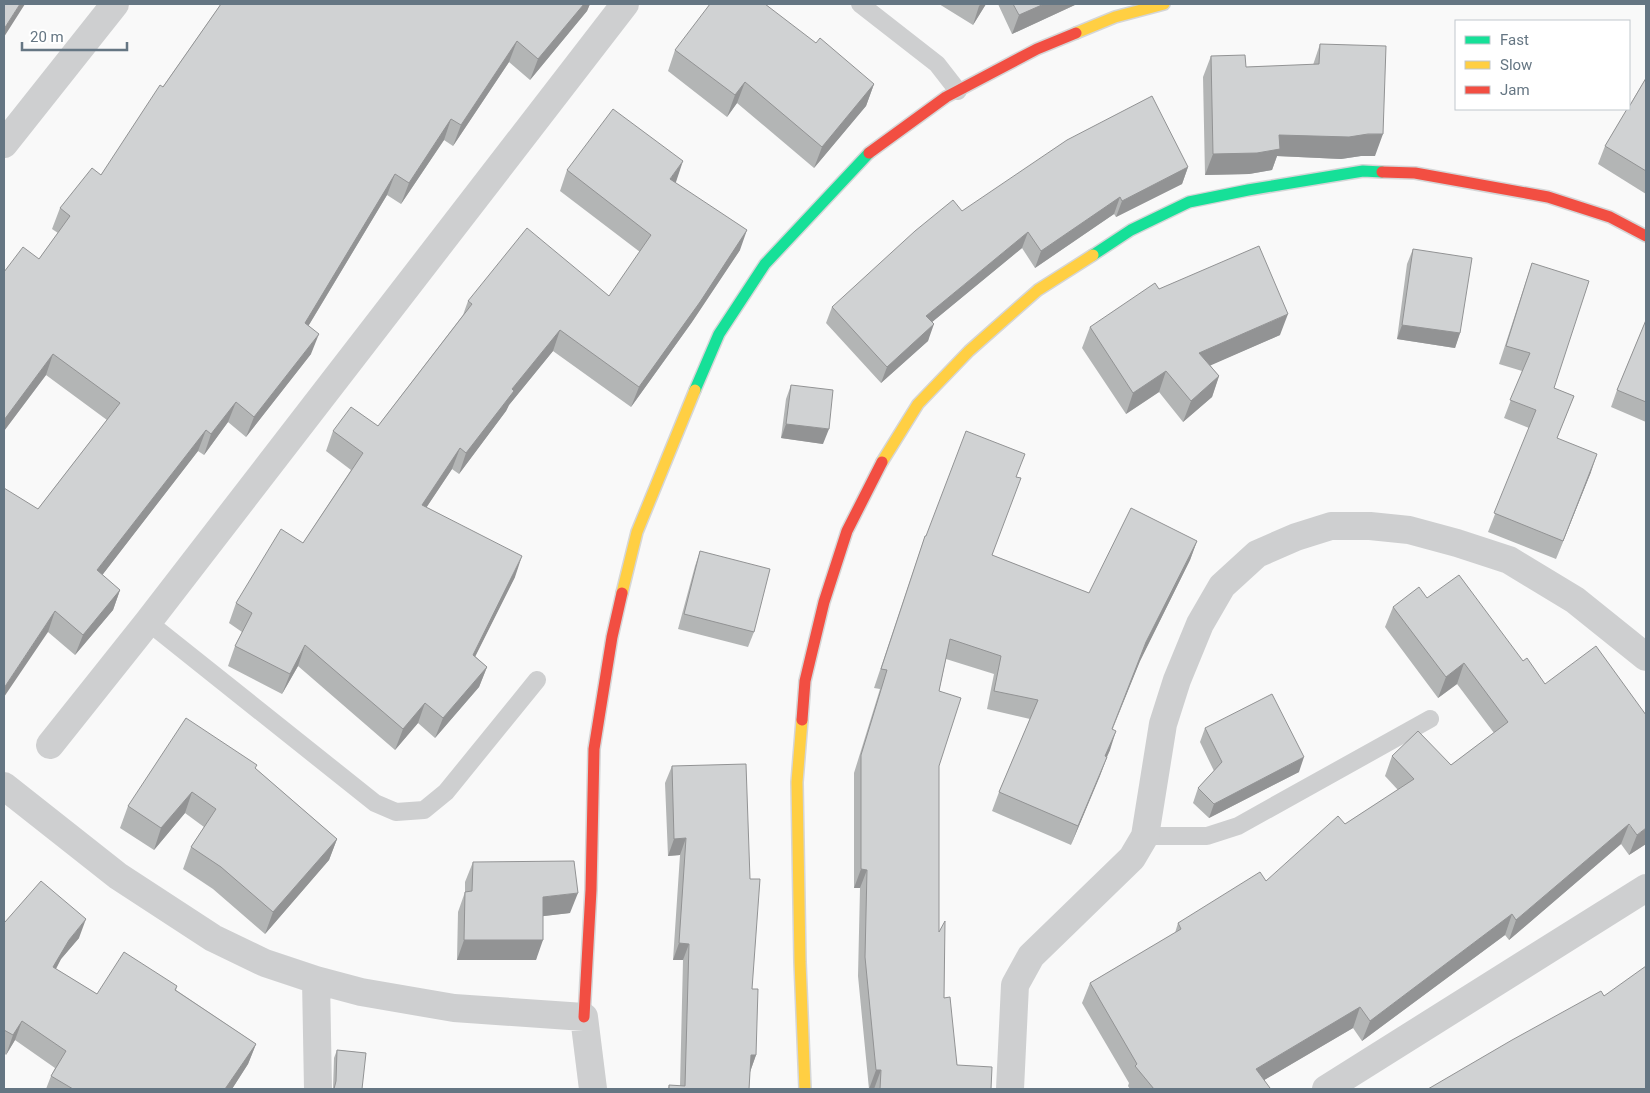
<svg xmlns="http://www.w3.org/2000/svg" width="1650" height="1093" font-family="Roboto,sans-serif">
<style>
.lines{fill:none;stroke-linecap:round;stroke-linejoin:round}
.fast-casing{stroke:#d5d6d7;stroke-width:14}
.slow-casing{stroke:#d5d6d7;stroke-width:14}
.jam-casing{stroke:#d5d6d7;stroke-width:14}
.lane{stroke:#cecfd0;stroke-width:18}
.street{stroke:#cecfd0;stroke-width:28}
.fast{stroke:#16e098;stroke-width:11}
.slow{stroke:#ffcf43;stroke-width:11}
.jam{stroke:#f24e42;stroke-width:11}
.wall{fill:#b3b5b5}
.shaded-wall{fill:#929394}
.building{fill:#d0d2d3;stroke:#929394}
</style>
<rect width="100%" height="100%" fill="#f9f9f9"/>
<g class="lines">
<g class="fast-casing">
<path id="fast" d="M1093 255 1131 230 1189 202 1248 190 1363 171 1382 172
M695 390 719 334 765 264 869 153"/>
</g>
<g class="slow-casing">
<path id="slow" d="M1076 33 1115 17 1164 4
M882 462 918 404 969 351 1038 290 1093 255
M622 593 637 532 695 390
M802 720 797 782 800 962 805 1089"/>
</g>
<g class="jam-casing">
<path id="jam" d="M869 153 946 97 1037 49 1076 33
M1382 172 1415 173 1548 197 1610 217 1646 236
M802 720 805 681 824 602 847 531 882 462
M584 1017 591 890 594 749 612 637 622 593"/>
</g>
<path class="lane" d="M860 4 937 64 958 91
M148 622 375 803 396 812 424 810 446 792 537 680
M1145 836H1207L1238 826 1430 719"/>
<path class="street" d="M4 144 115 4
M50 745 148 622 625 4
M4 786 118 876 213 938 265 963 316 980 361 992 454 1008 584 1017 593 1089
M316 980 318 1089
M1010 1089 1015 985 1031 956 1132 858 1145 836 1163 724 1177 680 1200 624 1222 586 1257 554 1296 537 1331 526H1370L1409 530 1457 543 1509 560 1575 600 1646 657
M1326 1089 1646 888"/>
<use href="#fast" class="fast"/>
<use href="#slow" class="slow"/>
<use href="#jam" class="jam"/>
</g>
<path class="wall" d="M221 4H590L587 11 530 80 509 62 453 146 444 140 401 204 387 195 309 325 311 354 246 437 228 422 204 455 198 451 102 575 120 590 113 610 75 655 48 632 38 509 107 420 46 375 4 431V272L39 259 58 233 52 229 60 208 101 175Z
M939 4H986L973 25Z
M998 4H1077L1012 34Z
M816 43 874 84 866 106 814 168 737 103 727 117 668 71 675 50Z
M1320 44 1375 156H1361L1341 159 1277 156 1272 170 1249 174 1205 175 1203 77 1211 56 1246 67 1313 65Z
M1646 78V194L1598 164 1605 146Z
M1188 167 1182 184 1116 217 1114 214 1035 268 1022 248 932 322 928 341 881 383 826 323 832 307 962 211Z
M567 170 675 182 740 250 692 322 631 407 553 351 509 405 506 411 459 474 452 469 426 508 515 577 475 656 487 667 479 687 435 738 418 723 395 750 298 666 282 694 228 666 235 646 242 632 229 623 236 603 303 543 351 470 326 451 333 431 378 426 463 315 468 301 609 296 640 252 560 191Z
M1413 249 1460 333 1455 348 1397 339 1407 264Z
M1532 263 1554 388 1574 396 1557 438 1591 472 1556 559 1488 532 1529 428 1504 418 1522 371 1499 364 1526 281Z
M1159 289 1280 335 1210 365 1219 376 1212 397 1183 422 1159 392 1126 414 1082 348 1090 327Z
M1646 320V422L1611 407 1617 390Z
M791 385 823 444 781 438 786 399Z
M1017 477 992 555 1089 593 1197 541 1190 560 1140 661 1112 729 1110 750 1071 845 992 811 999 792 1030 719 987 709 994 674 946 659 939 691V932L944 998 957 1065 991 1089H869L858 976 860 888H854V773L880 689 874 688 925 536H926Z
M700 551 754 632 748 647 678 629 695 566Z
M1427 598 1646 844 1629 855 1621 844 1509 940 1505 935 1362 1041 1353 1028 1264 1080 1269 1089H1130L1128 1086 1129 1083 1082 1003 1090 983 1175 933 1178 923 1266 881 1345 824 1398 790 1385 776 1392 756 1451 765 1494 733 1457 684 1438 698 1385 627 1393 607Z
M1205 728 1299 772 1209 818 1193 803 1198 788 1214 771 1200 742Z
M672 766 752 989 756 1055 750 1072 749 1089H668L669 1085 680 1086 683 960H673L680 855 668 856 665 783Z
M256 769 337 839 329 860 265 934 213 889 183 869 191 847 204 827 185 813 154 850 120 828 128 806Z
M473 862 570 913 543 916 536 960H457L458 912 465 892V882Z
M4 921 79 938 61 959 56 969 97 994 177 986 176 990 256 1044 248 1064 232 1089H46L51 1076 55 1068 15 1040 6 1055 4 1053Z
M337 1050 366 1053 333 1089 334 1058Z"/>
<path class="shaded-wall" d="M20 4H25L4 37V29Z
M584 4H590L587 11 530 80 538 59Z
M981 4H986L973 25 979 6Z
M1044 4H1077L1012 34 1019 15Z
M517 41 509 62 453 146 461 125Z
M745 82 737 103 727 117 735 95Z
M874 84 866 106 814 168 822 147Z
M451 119 444 140 401 204 409 183Z
M1383 134 1375 156H1361L1341 159 1277 156 1272 170 1249 174 1205 175 1213 154 1279 135Z
M683 161 676 182 662 199 670 179Z
M1188 167 1182 184 1116 217 1122 201Z
M395 174 387 195 298 343 305 323Z
M1120 197 1114 214 1035 268 1041 251Z
M747 230 740 250 692 322 631 407 639 387Z
M1028 232 1022 248 920 332 926 316Z
M1288 314 1280 335 1191 374 1199 353Z
M934 324 928 341 881 383 887 367Z
M1402 325 1460 333 1455 348 1397 339Z
M560 330 553 351 509 405 506 411 459 474 466 453 512 389Z
M319 334 311 354 246 437 254 417Z
M53 354 46 375 4 431V420Z
M1166 371 1159 392 1126 414 1133 393Z
M1219 376 1212 397 1183 422 1191 401Z
M236 402 228 422 204 455 211 434Z
M786 424 829 429 823 444 781 438Z
M206 430 198 451 90 591 97 570Z
M460 448 452 469 414 526 422 505Z
M1597 454 1591 472 1556 559 1563 541Z
M1197 541 1190 560 1140 661 1105 748 1146 642Z
M522 556 515 577 466 675 473 655Z
M120 590 113 610 75 655 83 635Z
M55 611 48 632 4 697V688Z
M305 645 298 666 282 694 290 674Z
M1464 663 1457 684 1438 698 1446 677Z
M487 667 479 687 435 738 443 718Z
M425 703 418 723 395 750 403 729Z
M1116 731 1110 750 1098 775 1105 756Z
M1107 757 1100 776 1071 845 1078 826Z
M1304 757 1299 772 1209 818 1214 804Z
M192 792 185 813 154 850 161 828Z
M1629 824 1621 844 1509 940 1516 920Z
M1646 828V844L1629 855 1637 835Z
M686 838 680 855 668 856 674 839Z
M337 839 329 860 265 934 273 912Z
M861 869 867 870 860 888H854Z
M578 893 570 913 536 917 543 897Z
M1512 914 1505 935 1362 1041 1370 1021Z
M86 919 79 938 61 959 46 987 53 967 69 940Z
M464 940H543L536 960H457Z
M679 943 689 944 683 960H673Z
M1360 1007 1353 1028 1249 1089 1256 1069Z
M22 1021 15 1040 6 1055 13 1035Z
M256 1044 248 1064 232 1089H225Z
M751 1055H756L750 1072Z
M876 1070H881L874 1089H869Z"/>
<path class="building" d="M4 4H20L4 29Z
M221 4H584L538 59 517 41 461 125 451 119 409 183 395 174 305 323 319 334 254 417 236 402 211 434 206 430 97 570 120 590 83 635 55 611 4 688V488L38 509 120 403 53 354 4 420V272L23 247 39 259 70 216 60 208 92 168 101 175 160 85 163 87Z
M710 4H765L816 43 820 38 874 84 822 147 745 82 735 95 675 50Z
M1013 4H1044L1019 15Z
M1320 44 1386 46 1383 134H1368L1349 137 1279 135 1280 149 1257 153 1213 154 1211 56 1245 55 1246 67 1319 64Z
M1646 78V171L1605 146 1627 109H1629V107Z
M1152 96 1188 167 1122 201 1120 197 1041 251 1028 232 926 316 934 324 887 367 832 307 915 231 953 200 962 211 1067 140Z
M613 109 683 161 670 179 747 230 700 302 639 387 560 330 512 389 514 391 466 453 460 448 422 505 522 556 473 655 487 667 443 718 425 703 403 729 305 645 290 674 235 646 252 613 236 603 281 529 303 543 363 453 333 431 351 407 378 426 472 304 468 301 527 228 609 296 651 235 567 170Z
M1259 246 1288 314 1199 353 1219 376 1191 401 1166 371 1133 393 1090 327 1155 283 1159 289Z
M1413 249 1472 258 1460 333 1402 325Z
M1532 263 1589 281 1554 388 1574 396 1557 438 1597 454 1563 541 1494 513 1536 410 1510 400 1530 353 1506 346Z
M1646 320V402L1617 390Z
M791 385 833 390 829 429 786 424Z
M966 431 1025 454 1016 477 1021 478 992 555 1089 593 1131 508 1197 541 1146 642 1112 729 1116 731 1105 756 1107 757 1078 826 999 792 1038 700 994 691 1001 656 950 639 939 691 961 698 939 766V932L945 921 944 998 950 997 957 1065 992 1067 991 1089H880L881 1070H876L865 957 867 870 861 869V755L887 670 881 669 925 536H926Z
M700 551 770 569 754 632 684 614Z
M1459 575 1523 661 1527 658 1545 684 1596 646 1646 715V828L1637 835 1629 824 1516 920 1512 914 1370 1021 1360 1007 1256 1069 1270 1088 1268 1089H1154L1135 1066 1137 1064 1090 983 1181 929 1178 923 1260 872 1266 881 1338 816 1345 824 1414 779 1392 756 1418 731 1451 765 1508 722 1464 663 1446 677 1393 607 1419 587 1427 598Z
M1272 694 1304 757 1214 804 1198 788 1222 762 1205 728Z
M186 718 257 765 255 768 337 839 273 912 221 867 191 847 216 809 192 792 161 828 128 806Z
M746 764 750 879H760L752 989H758L756 1055H751L749 1089H669V1085L685 1086 689 944 679 943 686 838 674 839 672 766Z
M574 861 578 893 543 897V940H464L465 892 472 891 473 862Z
M41 881 86 919 69 940 53 967 97 994 124 952 177 986 175 990 256 1044 225 1089H73L51 1076 66 1051 22 1021 13 1035 4 1030V921L5 922Z
M1646 966V1089H1428L1512 1040 1601 991 1604 996Z
M337 1050 366 1053 362 1089H334L336 1081Z"/>
<rect width="1650" height="1093" fill="none" stroke="#657683" stroke-width="10"/>
<rect x="1455" y="20" width="175" height="90" fill="#ffffff" stroke="#c1c8cd"/>
<rect x="1465" y="36" width="25" height="8" fill="#16e098" stroke="#c1c8cd"/>
<text x="1500" y="45" font-size="15" fill="#657683">Fast</text>
<rect x="1465" y="61" width="25" height="8" fill="#ffcf43" stroke="#c1c8cd"/>
<text x="1500" y="70" font-size="15" fill="#657683">Slow</text>
<rect x="1465" y="86" width="25" height="8" fill="#f24e42" stroke="#c1c8cd"/>
<text x="1500" y="95" font-size="15" fill="#657683">Jam</text>
<path d="M22 42v8h105v-8" fill="none" stroke="#657683" stroke-width="2.5"/>
<text x="30" y="42" font-size="15" fill="#657683" stroke="#ffffff" stroke-width="4" paint-order="stroke">20 m</text>
</svg>
